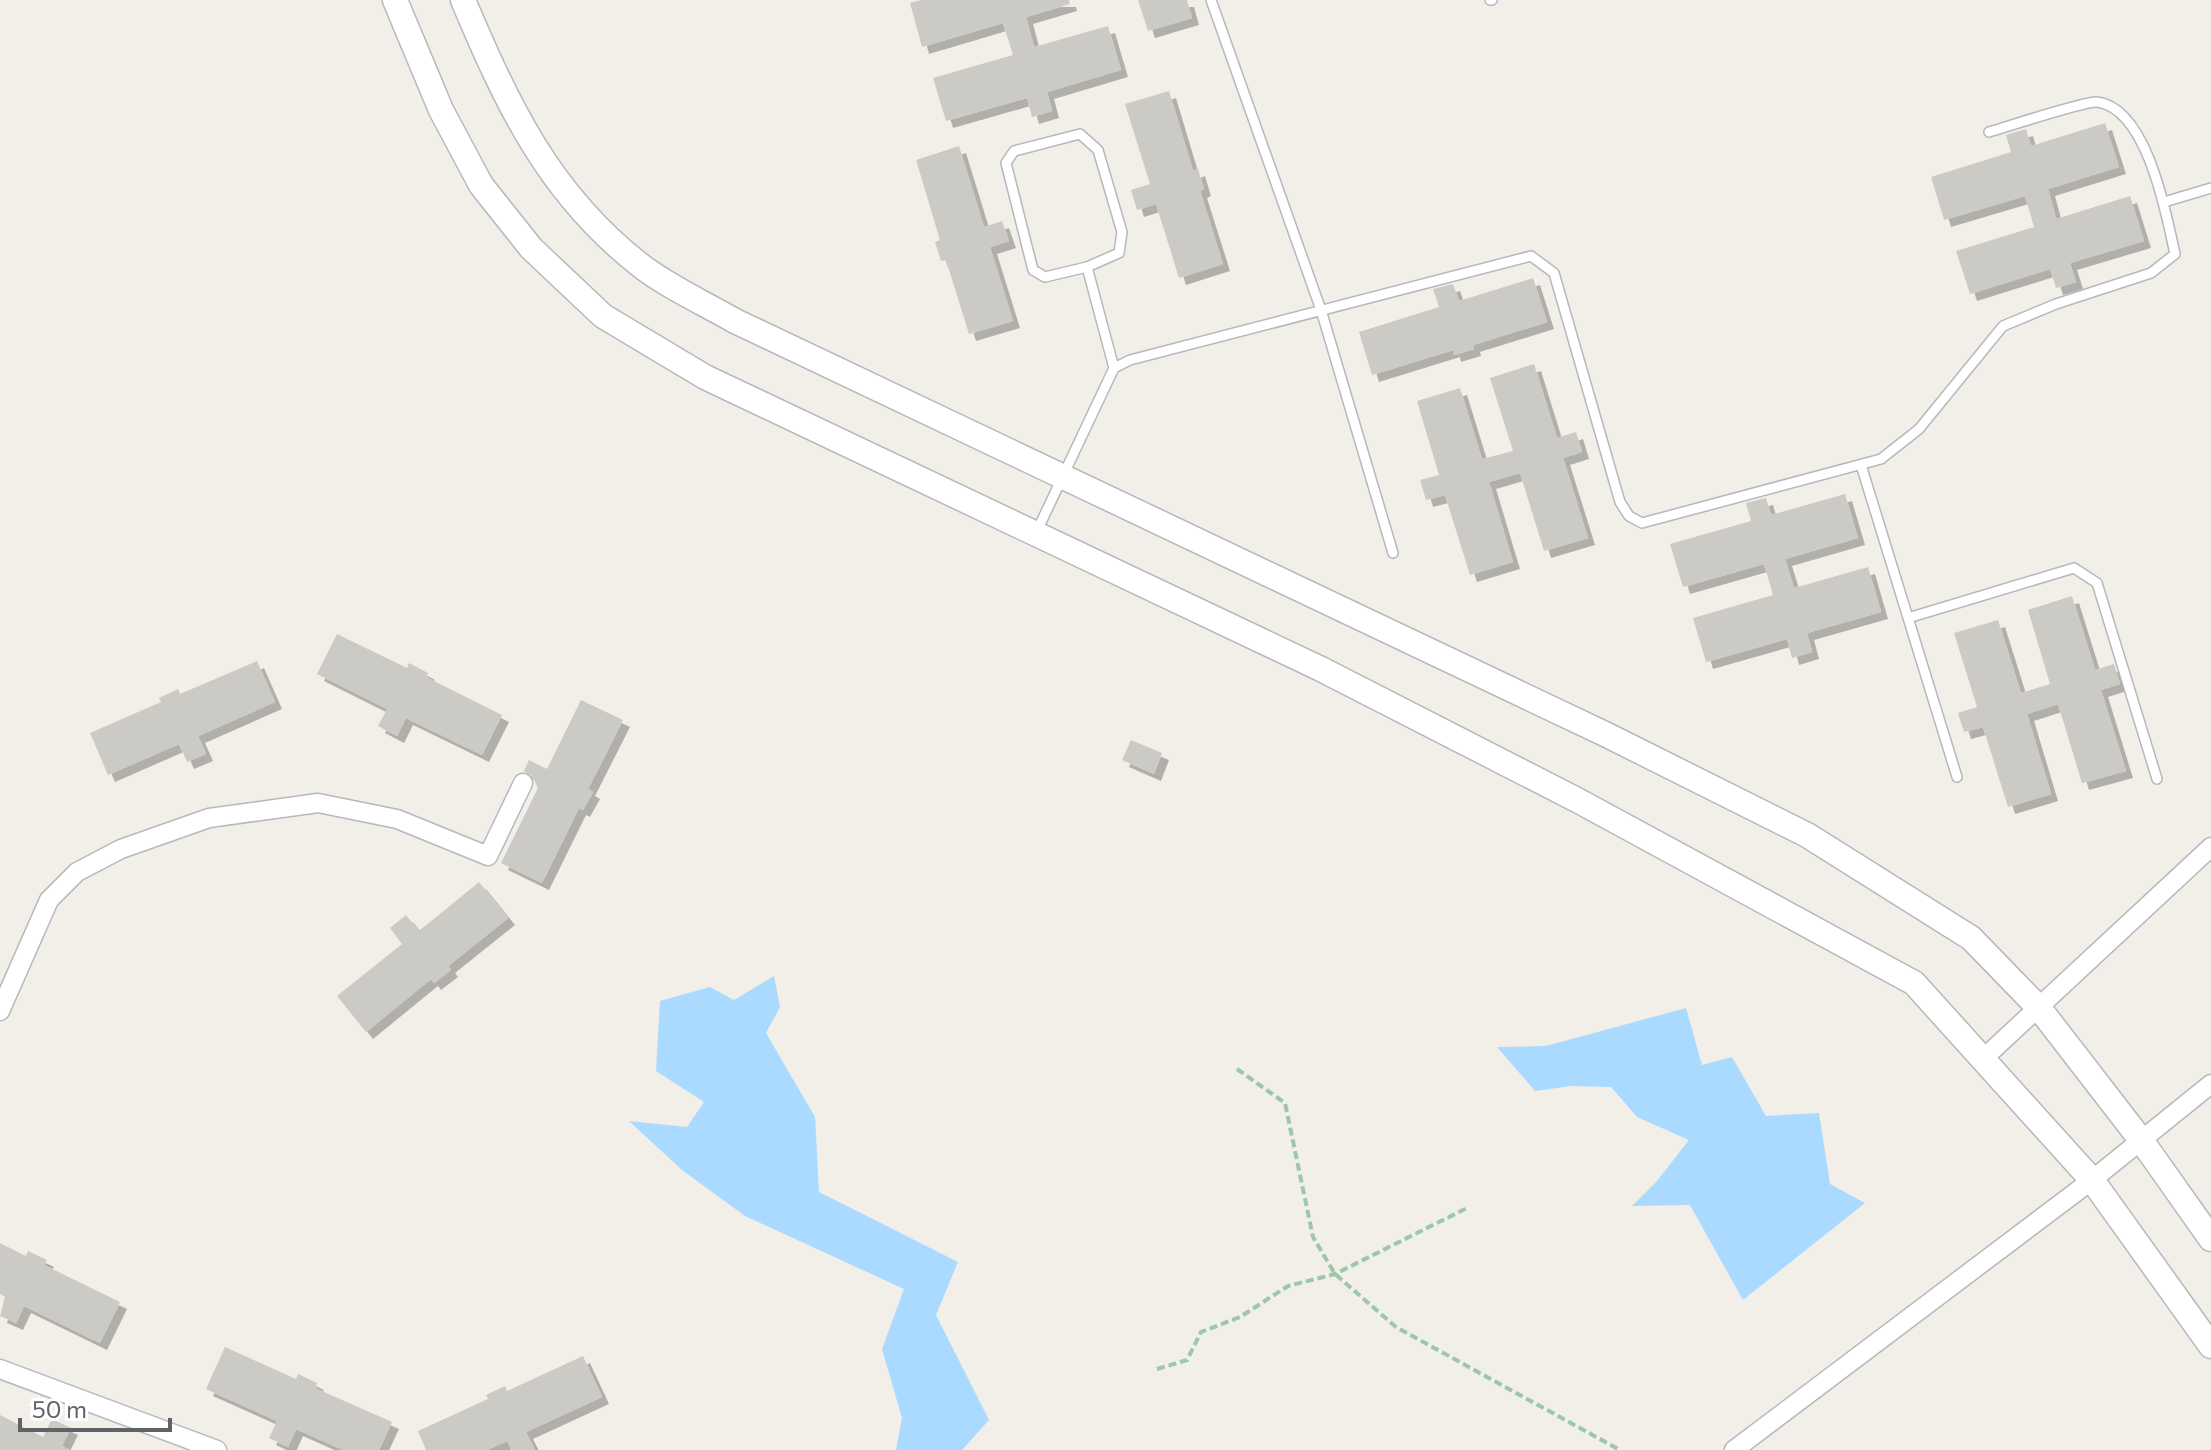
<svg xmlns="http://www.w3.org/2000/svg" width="2211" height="1450" font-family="Commissioner,sans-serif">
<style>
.water{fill:#aadaff}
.building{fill:#cccac5;filter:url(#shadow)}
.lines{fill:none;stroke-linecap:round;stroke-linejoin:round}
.service-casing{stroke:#b5b8bc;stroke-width:12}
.minor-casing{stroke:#b5b8bc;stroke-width:21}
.tertiary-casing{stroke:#b5b8bc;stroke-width:27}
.path{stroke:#9cc7a9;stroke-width:4;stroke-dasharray:8 4;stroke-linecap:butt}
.service{stroke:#fff;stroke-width:9}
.minor{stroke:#fff;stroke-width:18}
.tertiary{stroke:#fff;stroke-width:24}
</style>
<defs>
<filter id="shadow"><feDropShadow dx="7" dy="7" stdDeviation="0" flood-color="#0004"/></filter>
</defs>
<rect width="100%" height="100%" fill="#f1efe8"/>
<path class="water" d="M774 976 780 1007 766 1033 815 1117 819 1192 958 1262 936 1315 989 1420 962 1450H896L902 1418 882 1349 904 1289 745 1216 682 1170 629 1121 687 1127 704 1102 656 1071 660 1001 710 987 734 1000Z
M1686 1008 1702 1065 1732 1057 1766 1116 1819 1113 1830 1184 1865 1203 1743 1300 1690 1205 1632 1206 1657 1181 1689 1140 1637 1117 1611 1087 1571 1086 1535 1091 1497 1047 1546 1046Z"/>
<path class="building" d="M921 0H1069L1070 4 1026 17 1034 47 1108 26 1121 70 1047 92 1052 111 1032 117 1027 98 946 121 933 78 1013 55 1003 23 922 47 910 3Z
M1138 0H1187L1192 18 1148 31Z
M1169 91 1193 171 1198 169 1204 189 1200 191 1223 264 1179 278 1156 204 1137 210 1131 190 1150 184 1125 104Z
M2105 123 2119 167 2048 189 2056 219 2130 196 2144 241 2070 263 2076 282 2056 288 2050 269 1970 294 1956 251 2034 227 2025 196 1944 220 1931 177 2011 152 2006 135 2026 129 2031 146Z
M959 146 984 227 1002 221 1009 241 990 247 1013 321 969 334 946 260 941 261 935 242 940 240 916 160Z
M1533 278 1547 322 1473 345 1474 349 1454 355 1453 350 1372 375 1359 332 1439 307 1433 289 1453 284 1459 301Z
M1534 364 1557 438 1576 432 1582 452 1563 458 1588 538 1544 551 1520 473 1489 482 1513 562 1470 575 1445 495 1426 500 1420 480 1439 475 1417 401 1460 388 1482 459 1513 451 1490 378Z
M1845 494 1858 538 1785 559 1794 588 1868 567 1881 612 1807 633 1812 652 1792 658 1787 639 1706 662 1693 618 1773 595 1764 564 1683 587 1670 544 1751 521 1746 503 1766 498 1771 515Z
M2072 596 2095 670 2114 664 2120 684 2101 690 2126 771 2082 783 2058 704 2027 714 2051 794 2008 807 1983 727 1964 732 1958 713 1977 707 1954 633 1998 620 2021 693 2050 684 2028 610Z
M337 634 407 668 409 663 428 673 426 677 502 715 482 755 406 718 397 736 378 726 387 709 317 674Z
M257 661 275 702 198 736 206 754 187 762 179 744 108 775 90 733 161 702 159 698 178 689 180 694Z
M581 700 623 720 588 789 593 792 583 810 579 808 542 883 501 863 538 788 532 776 524 771 529 760 547 769Z
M1131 740 1162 753 1154 774 1122 760Z
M479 882 508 918 448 966 451 970 434 983 431 979 366 1032 337 996 402 944 390 928 406 915 419 931Z
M0 1243 26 1256 28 1251 47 1260 44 1265 120 1302 100 1343 24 1306 16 1323 0 1316 5 1297 0 1294Z
M225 1347 296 1379 298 1374 317 1383 315 1388 392 1422 379 1450H343L296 1429 288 1447 269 1438 277 1421 206 1389Z
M583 1356 602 1397 526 1432 535 1450H512L507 1441 487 1450H426L418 1431 488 1399 486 1395 505 1386 507 1391Z
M0 1415 43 1437 52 1419 71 1428 62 1446 70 1450H0Z"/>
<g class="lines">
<g class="service-casing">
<path id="service" d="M1211 0 1321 310 1393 553
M1490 0H1492
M1080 134 1098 150 1122 232 1119 253 1087 267 1045 277 1033 270 1006 163 1014 151Z
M2164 202 2211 188
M1087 267 1114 368
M1861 465 1957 777
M1036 533 1114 368 1130 360 1531 256 1554 273 1620 502 1629 516 1642 523 1881 459 1919 429 2003 326 2056 304 2151 273 2175 254C2166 213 2147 108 2097 102 2084 101 2007 127 1989 132
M1908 618 2074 568 2097 583 2157 779"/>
</g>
<g class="minor-casing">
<path id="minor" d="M0 1011 49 900 77 872 121 849 209 818 318 803 397 819 488 856 523 783
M1984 1058 2211 847
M0 1369 217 1450
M1734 1450 2092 1180 2211 1084"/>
</g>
<g class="tertiary-casing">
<path id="tertiary" d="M395 0 441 110 481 185 531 248 603 316 705 377 1321 669 1577 800 1914 983 2092 1180 2211 1346
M463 0C507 104 548 193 640 265 668 287 704 303 735 321L1607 735 1807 835 1971 938 2039 1008 2141 1140 2211 1239"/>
</g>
<path class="path" d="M1237 1069 1285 1103 1313 1237 1335 1274 1396 1327 1620 1450
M1157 1369 1187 1360 1201 1332 1240 1317 1288 1286 1335 1274 1467 1208"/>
<use href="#service" class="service"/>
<use href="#minor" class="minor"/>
<use href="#tertiary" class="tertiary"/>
</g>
<path d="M20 1418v12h150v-12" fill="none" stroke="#5f6368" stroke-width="4"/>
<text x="32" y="1418" font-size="24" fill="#5f6368" stroke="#ffffff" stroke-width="6" paint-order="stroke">50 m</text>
</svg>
